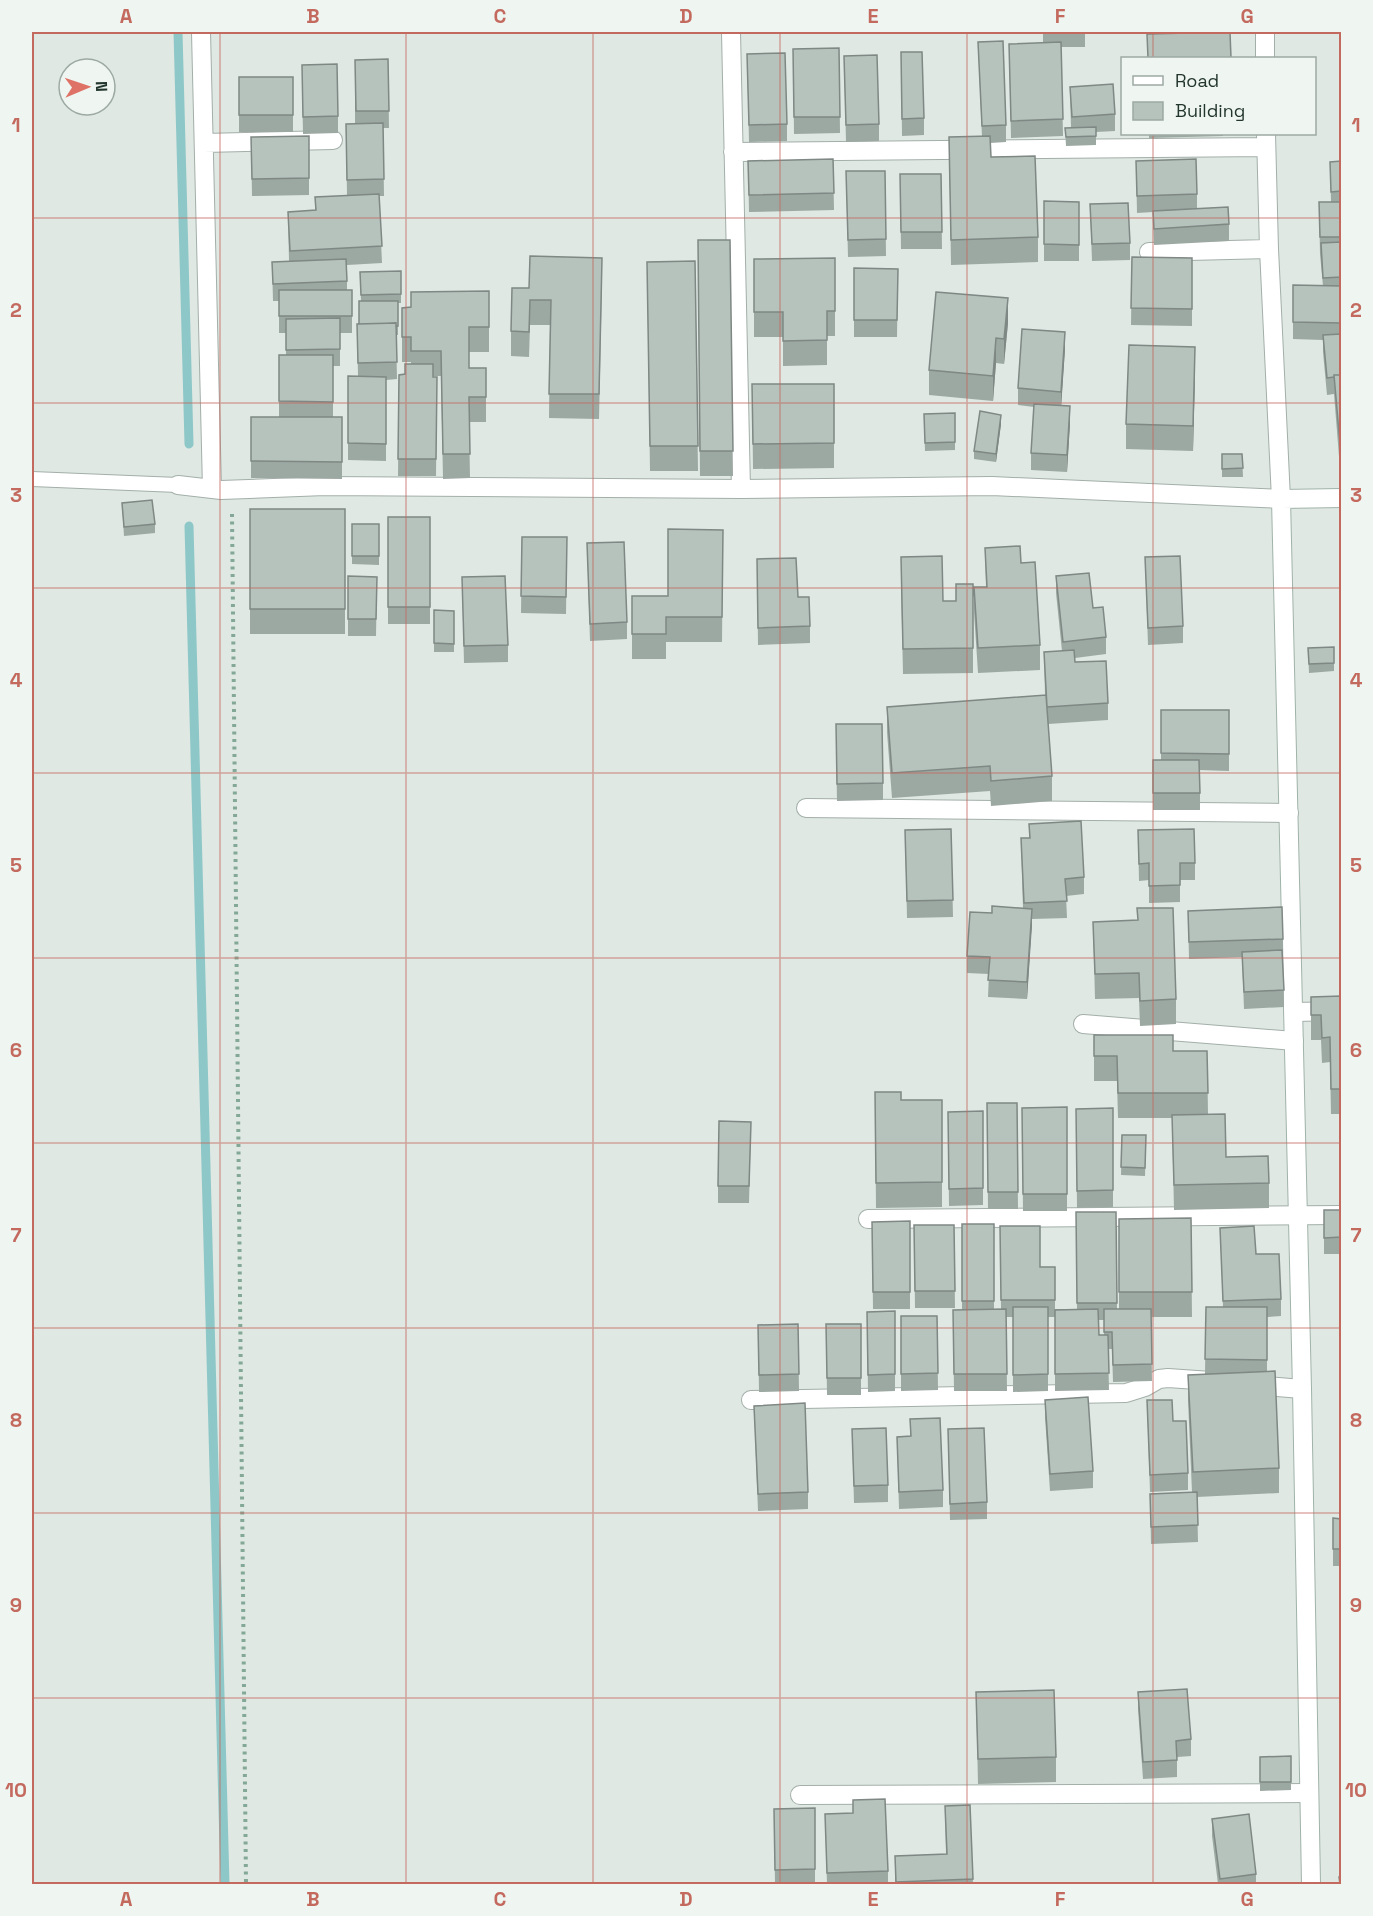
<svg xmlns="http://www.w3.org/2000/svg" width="1373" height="1916" font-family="'Space Grotesk',sans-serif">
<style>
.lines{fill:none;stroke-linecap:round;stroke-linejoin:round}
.stream{stroke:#8ec7c7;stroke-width:9}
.service-casing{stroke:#a3afa9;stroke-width:16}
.minor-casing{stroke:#a3afa9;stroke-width:20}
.secondary-casing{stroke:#a0b3a9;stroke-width:20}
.path{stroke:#84a897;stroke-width:4;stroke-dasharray:3 4.5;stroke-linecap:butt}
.service{stroke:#fff;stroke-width:14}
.minor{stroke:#fff;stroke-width:18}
.secondary{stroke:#fff;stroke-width:18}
.wall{fill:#9ca8a2;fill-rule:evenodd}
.shaded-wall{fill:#7f8884}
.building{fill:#b5c3bc;stroke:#7f8884;stroke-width:1.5}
.grid{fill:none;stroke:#c3695e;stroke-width:1.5;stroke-opacity:0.55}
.neatline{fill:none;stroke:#c3695e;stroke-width:2}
.grid-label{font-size:20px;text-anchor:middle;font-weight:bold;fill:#c3695e}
</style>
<rect width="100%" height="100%" fill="#dfe8e3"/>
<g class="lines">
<path class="stream" d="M178 32 189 444
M189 526 225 1884"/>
<g class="service-casing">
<path id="service" d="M32 479 178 485"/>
</g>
<g class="minor-casing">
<path id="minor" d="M201 32 212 489
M731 32 741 489
M1265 32V58
M204 143 333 140
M733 152 1266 147
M1149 252 1269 249
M178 485 221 490 325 486 741 489 992 486 1281 499 1269 249 1266 134
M806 808 1289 813
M1294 1012 1342 1011
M1083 1024 1294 1041
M868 1219 1342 1215
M1253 1385 1302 1389
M751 1400 1126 1393 1145 1387 1159 1379 1168 1378 1211 1381
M800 1795 1309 1793"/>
</g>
<g class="secondary-casing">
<path id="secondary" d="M1311 1884 1302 1389 1281 499 1342 498"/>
</g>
<path class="path" d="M232 514 246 1884"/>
<use href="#service" class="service"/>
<use href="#minor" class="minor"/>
<use href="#secondary" class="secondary"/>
</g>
<path class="wall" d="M1043 32H1085V47H1061L1063 136 1011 138 1009 44 1043 43Z
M1142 32H1165L1143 34Z
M978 42 1006 125V142L990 143 991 157 1038 237V262L951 265 949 137H982Z
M839 48 840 133 794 134 793 49Z
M901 52 924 118V135L902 136Z
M747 54 787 124V141L749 142Z
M844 56 879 124V141L846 142Z
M388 59 389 128H383L384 196H379L382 263 347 265V290H352V333H340V366H333V417H342V479L251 478V417H279V355H286V333H279V301H273L272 262 289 261 288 212 315 210V197L347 196 346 124H355V60Z
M239 77H293V132H239Z
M302 82 338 116V133L303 134Z
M1070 87 1115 114V131L1096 132V145L1066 146 1065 128H1071Z
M1149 134H1223V136L1149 138Z
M309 136V195L252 196 251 137Z
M833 159 834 210 749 212 748 161Z
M1136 161 1197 194V209L1229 224V241L1154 245 1153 212 1137 213Z
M1341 161V469H1340L1334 394 1327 395 1323 352V340L1293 339V285L1323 286 1320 254 1319 202H1331L1330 162Z
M846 171H885L886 256 848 257Z
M900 174H941L942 249H901Z
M1044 201 1079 202V261H1044Z
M1090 204 1130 243V260L1092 261Z
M698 240H730L733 476H700Z
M1132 257 1192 258V326L1131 325Z
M835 258V336H827V365L783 366V337H754V259Z
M695 261 698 471H650L647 262Z
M854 268 898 269 897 337H854Z
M401 271V303H398V335H396L397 379 386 380V461L348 460V376H358L357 324H359L361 301 360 272Z
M602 283 599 419 549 418 550 325H530L529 357 511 356V331L529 288Z
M489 291V352H469V368L486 397V422H469L470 478 443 479 441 376H433V377H437L436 476H398L399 375 405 374 411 364V362H402V308L411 307Z
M1008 323 1004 364 996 363 993 401 929 395V370Z
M1065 349 1061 406 1070 423 1067 472 1031 470V453L1034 407 1018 405V388Z
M1195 372 1193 451 1126 449V424Z
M752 384H834V468L753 469Z
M955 413V450L925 451 924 414Z
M1001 424 996 462 974 459V451Z
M1222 454H1242L1243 477H1222Z
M122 503 155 524V533L124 536Z
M250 509H345V634H250Z
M388 517H430V624H388Z
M352 524H379V565L352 564Z
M723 530 722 642H666V659H632V596H668Z
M522 537H567L566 614 521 613Z
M587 543 627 622V639L590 641Z
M985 548 1021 563 1040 645V670L978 673 974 612V587H986Z
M1145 557 1183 626V643L1148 645Z
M757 559 798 597 810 626V643L758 645Z
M348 576 377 577 376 636H348Z
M1056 576 1093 608 1106 637V654L1075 658V662L1108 703V720L1048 724 1052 776V801L991 806 990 791 892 798 887 732V707L1045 695 1044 652 1062 651 1056 593Z
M462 577 508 645V662L464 663Z
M901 582 943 601H956L973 584V673L903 674Z
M434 610 454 611V652H434Z
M1334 647V671L1309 673 1308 648Z
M1161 710H1229V771L1200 770V810H1153V760H1161Z
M836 741 883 783V800L837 801Z
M1029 824 1084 877V894L1066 896 1067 918 1032 919 1027 999 988 997 989 974 967 973V956L992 913 1023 909 1021 838H1029Z
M951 829 953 917 907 918 905 830Z
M1138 830 1195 863V880H1180V902L1149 903V880L1139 881Z
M1188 911 1283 939 1284 1007 1244 1009 1242 957 1189 959Z
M1093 922 1176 999V1024L1140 1026 1139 998 1095 999Z
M1341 996V1114H1331L1330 1062 1322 1063 1321 1040H1311V997Z
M1094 1035 1173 1051H1207L1208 1114 1226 1157 1269 1183V1208L1174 1210 1172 1118H1118L1117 1081H1094Z
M875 1092 901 1100H942V1207L876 1208Z
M987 1103H1017L1018 1209H988Z
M1067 1107V1211H1023L1022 1108Z
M1113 1108V1207L1077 1208 1076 1109Z
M983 1111V1205L949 1206 948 1112Z
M751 1122 749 1203H718V1186Z
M1122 1135H1146L1145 1176 1121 1175Z
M1324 1210H1341V1254H1324Z
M1076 1212H1116L1117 1309H1119V1219L1191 1218 1192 1317H1151L1152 1381 1113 1382 1112 1349H1108L1109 1390 1055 1391V1317H1048V1391L1013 1392V1317H1006L1007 1391H954L953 1310H962V1224H994V1309H1001L1000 1226 1040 1267H1055V1309H1077ZM1099 1320H1104V1335H1099Z
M910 1221V1309H873L872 1222Z
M914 1225H954L955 1308H915Z
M1220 1228 1256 1254 1281 1299V1316L1267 1317V1371L1279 1468V1493L1197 1497 1198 1542 1151 1544 1150 1494 1192 1492 1188 1400V1375L1205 1374 1206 1307H1223Z
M1340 1258H1341V1318H1340Z
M895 1311V1391L868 1392 867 1312Z
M901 1316H937L938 1390 901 1391Z
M798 1324 799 1391 759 1392 758 1325Z
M826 1324H861V1395H827Z
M1045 1400 1093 1471V1488L1050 1491 1045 1417Z
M1147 1400 1173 1421 1188 1473V1490L1150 1492Z
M754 1406 808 1492V1509L758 1511Z
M910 1419 943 1490V1507L899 1509 897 1437 910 1436Z
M852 1429 888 1485V1502L854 1503Z
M948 1429 987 1502V1519L950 1520Z
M1333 1518 1341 1519V1566H1333Z
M976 1692 1056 1757V1782L978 1784Z
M1138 1692 1191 1739V1756L1177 1757V1777L1143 1779 1138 1709Z
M1291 1756V1790L1260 1791V1757Z
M970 1805 973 1884H895V1856L946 1854 945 1806Z
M815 1808V1884H775L774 1809Z
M825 1814 888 1871V1884H827Z
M1212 1819 1256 1874V1884H1218L1212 1836Z"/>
<path class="shaded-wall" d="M1008 298V323L1004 364V339Z
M1065 332V349L1061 409V392Z
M996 338V363L993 401V376Z
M1195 347V372L1193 451V426Z
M1070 406V423L1067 472V455Z
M1001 415V424L996 462V454Z
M1032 909V926L1027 999V982Z"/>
<path class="building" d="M1230 32 1231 58H1148L1147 34Z
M1003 41 1006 125 982 126 978 42Z
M1061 42 1063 119 1011 121 1009 44Z
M839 48 840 117H794L793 49Z
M901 52H922L924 118 902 119Z
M785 53 787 124 749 125 747 54Z
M877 55 879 124 846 125 844 56Z
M388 59 389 111H356L355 60Z
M337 64 338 116 303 117 302 65Z
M239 77H293V115H239Z
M1113 84 1115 114 1072 117 1070 87Z
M383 123 384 179 347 180 346 124Z
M1096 127V136L1066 137 1065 128Z
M309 136V178L252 179 251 137Z
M990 136 991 157 1035 156 1038 237 951 240 949 137Z
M833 159 834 193 749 195 748 161Z
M1196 159 1197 194 1137 196 1136 161Z
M1341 161V191L1331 192 1330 162Z
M846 171H885L886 239 848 240Z
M900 174H941L942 232H901Z
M379 194 382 246 290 251 288 212 316 210 315 197Z
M1044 201 1079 202V245L1044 244Z
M1319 202H1341V237H1320Z
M1128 203 1130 243 1092 244 1090 204Z
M1228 207 1229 224 1154 229 1153 211Z
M698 240H730L733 451H700Z
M1341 242V277L1323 278 1321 243Z
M530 256 602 258 599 394H549L551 300H530L529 332 511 331 512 288H529Z
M1132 257 1192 258V309L1131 308Z
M835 258V311H827V340L783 341V312H754V259Z
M346 259 347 281 273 284 272 262Z
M695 261 698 446H650L647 262Z
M854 268 898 269 897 320H854Z
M401 271V294L361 295 360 272Z
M1293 285 1341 286V323L1293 322Z
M279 290H352V316H279Z
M489 291V327H469V368H486V397H469L470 454H443L441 351H411V337H402V308L411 307V292Z
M936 292 1008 298 1004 339 996 338 993 376 929 370Z
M359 301H398V326H396V323L359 324Z
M340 318V349L286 350V319Z
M396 323 397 362 358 363 357 324Z
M1022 329 1065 332 1061 392 1018 388Z
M1341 334V375H1334V377L1327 378 1323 335Z
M1129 345 1195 347 1193 426 1126 424Z
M279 355H333V402L279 401Z
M405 364H433V377H437L436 459H398L399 375 405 374Z
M1334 375H1341V444H1340Z
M348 376 386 377V444L348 443Z
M752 384H834V443L753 444Z
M1034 404 1070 406 1067 455 1031 453Z
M980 411 1001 415 996 454 974 451Z
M955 413V442L925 443 924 414Z
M251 417H342V462L251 461Z
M1222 454H1242L1243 468 1222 469Z
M152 500 155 524 124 527 122 503Z
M250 509H345V609H250Z
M388 517H430V607H388Z
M352 524H379V556H352Z
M668 529 723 530 722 617H666V634H632V596H668Z
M522 537H567L566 597 521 596Z
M624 542 627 622 590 624 587 543Z
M1020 546 1021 563 1035 562 1040 645 978 648 974 587H987L985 548Z
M942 556 943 601H956V584H973V648L903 649 901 557Z
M1180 556 1183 626 1148 628 1145 557Z
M796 558 798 597H809L810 626 758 628 757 559Z
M1089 573 1093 608 1103 607 1106 637 1063 642 1056 576Z
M348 576 377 577 376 619H348Z
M505 576 508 645 464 646 462 577Z
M434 610 454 611V644L434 643Z
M1334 647V663L1309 664 1308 648Z
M1074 650 1075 662 1106 661 1108 703 1047 707 1044 652Z
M1046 695 1052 776 991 781 990 766 892 773 887 707Z
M1161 710H1229V754L1161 753Z
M836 724H882L883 783 837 784Z
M1153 760H1199L1200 793H1153Z
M1081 821 1084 877 1065 879 1067 901 1024 903 1021 838H1030L1029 824Z
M951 829 953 900 907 901 905 830Z
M1194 829 1195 863H1180V885L1149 886V863L1139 864 1138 830Z
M992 906 1032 909 1027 982 988 980 990 957 967 956 970 912 992 913Z
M1282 907 1283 939 1189 942 1188 911Z
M1137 908H1173L1176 999 1140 1001 1139 973 1095 974 1093 922 1138 920Z
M1282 950 1284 990 1244 992 1242 952Z
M1341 996V1089H1331L1330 1037 1322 1038 1321 1015H1311V997Z
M1094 1035H1173V1051H1207L1208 1093H1118L1117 1056H1094Z
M875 1092H901V1100H942V1182L876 1183Z
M987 1103H1017L1018 1192H988Z
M1067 1107V1194H1023L1022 1108Z
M1113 1108V1190L1077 1191 1076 1109Z
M983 1111V1188L949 1189 948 1112Z
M1225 1114 1226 1157 1268 1156 1269 1183 1174 1185 1172 1115Z
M719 1121 751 1122 749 1186H718Z
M1122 1135H1146L1145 1168 1121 1167Z
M1324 1210H1341V1237L1324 1238Z
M1076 1212H1116L1117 1303H1077Z
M1191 1218 1192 1292H1119V1219Z
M910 1221V1292H873L872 1222Z
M962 1224H994V1301H962Z
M914 1225H954L955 1291H915Z
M1000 1226H1040V1267H1055V1300H1001Z
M1254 1226 1256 1254H1279L1281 1299 1223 1301 1220 1228Z
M1340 1258H1341V1301H1340Z
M1013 1307H1048V1374L1013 1375Z
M1206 1307H1267V1360L1205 1359Z
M1006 1309 1007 1374H954L953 1310Z
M1098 1309 1099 1335H1108L1109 1373 1055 1374V1310Z
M1104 1309H1151L1152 1364 1113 1365 1112 1332H1104Z
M895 1311V1374L868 1375 867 1312Z
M901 1316H937L938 1373 901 1374Z
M798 1324 799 1374 759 1375 758 1325Z
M826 1324H861V1378H827Z
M1275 1371 1279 1468 1193 1472 1188 1375Z
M1088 1397 1093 1471 1050 1474 1045 1400Z
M1147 1400H1172L1173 1421H1186L1188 1473 1150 1475Z
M805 1403 808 1492 758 1494 754 1406Z
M940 1418 943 1490 899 1492 897 1437 911 1436 910 1419Z
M886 1428 888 1485 854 1486 852 1429Z
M984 1428 987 1502 950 1504 948 1429Z
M1197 1492 1198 1525 1151 1527 1150 1494Z
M1333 1518 1341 1519V1549H1333Z
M1187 1689 1191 1739 1176 1741 1177 1760 1143 1762 1138 1692Z
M1054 1690 1056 1757 978 1759 976 1692Z
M1291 1756V1782H1260V1757Z
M885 1799 888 1871 827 1873 825 1814 853 1813V1800Z
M970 1805 973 1879 896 1882 895 1856 947 1854 945 1806Z
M815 1808V1869L775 1870 774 1809Z
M1249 1814 1256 1874 1220 1879 1212 1819Z
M1341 1876V1884H1340L1339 1877Z"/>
<path class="grid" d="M220 32V1884M406 32V1884M593 32V1884M780 32V1884M967 32V1884M1153 32V58M1153 134V1884M32 218H1342M32 403H1342M32 588H1342M32 773H1342M32 958H1342M32 1143H1342M32 1328H1342M32 1513H1342M32 1698H1342"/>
<rect width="1373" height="1916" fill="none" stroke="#eff6f1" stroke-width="66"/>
<rect x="1121" y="57" width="195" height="78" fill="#eff6f1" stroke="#9da9a3" stroke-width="1.5"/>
<rect x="1133" y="76" width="30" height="9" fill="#ffffff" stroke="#9da9a3" stroke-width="1.5"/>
<text x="1175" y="87" font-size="18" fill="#23362e">Road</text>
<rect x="1133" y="102" width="30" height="18" fill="#b5c3bc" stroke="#9da9a3" stroke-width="1.5"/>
<text x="1175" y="117" font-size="18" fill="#23362e">Building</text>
<g transform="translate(87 87) rotate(88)"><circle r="28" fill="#eff6f1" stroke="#9da9a3" stroke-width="1.5"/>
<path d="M0-4.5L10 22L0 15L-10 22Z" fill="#df7266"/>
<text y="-9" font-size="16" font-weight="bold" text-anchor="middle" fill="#23362e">N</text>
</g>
<rect x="33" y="33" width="1307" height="1850" class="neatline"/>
<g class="grid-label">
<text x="126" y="23">A</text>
<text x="313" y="23">B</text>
<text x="500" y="23">C</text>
<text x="686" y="23">D</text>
<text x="873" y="23">E</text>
<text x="1060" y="23">F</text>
<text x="1247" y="23">G</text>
<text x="16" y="132">1</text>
<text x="1356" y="132">1</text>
<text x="16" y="317">2</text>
<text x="1356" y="317">2</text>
<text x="16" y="502">3</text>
<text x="1356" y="502">3</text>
<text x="16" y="687">4</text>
<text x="1356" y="687">4</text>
<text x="16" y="872">5</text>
<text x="1356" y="872">5</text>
<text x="16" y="1057">6</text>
<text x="1356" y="1057">6</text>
<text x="16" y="1242">7</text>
<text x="1356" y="1242">7</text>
<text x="16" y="1427">8</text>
<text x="1356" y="1427">8</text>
<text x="16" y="1612">9</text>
<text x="1356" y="1612">9</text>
<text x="16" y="1797">10</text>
<text x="1356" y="1797">10</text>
<text x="126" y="1906">A</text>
<text x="313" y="1906">B</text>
<text x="500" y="1906">C</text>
<text x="686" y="1906">D</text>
<text x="873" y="1906">E</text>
<text x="1060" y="1906">F</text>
<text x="1247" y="1906">G</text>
</g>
</svg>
